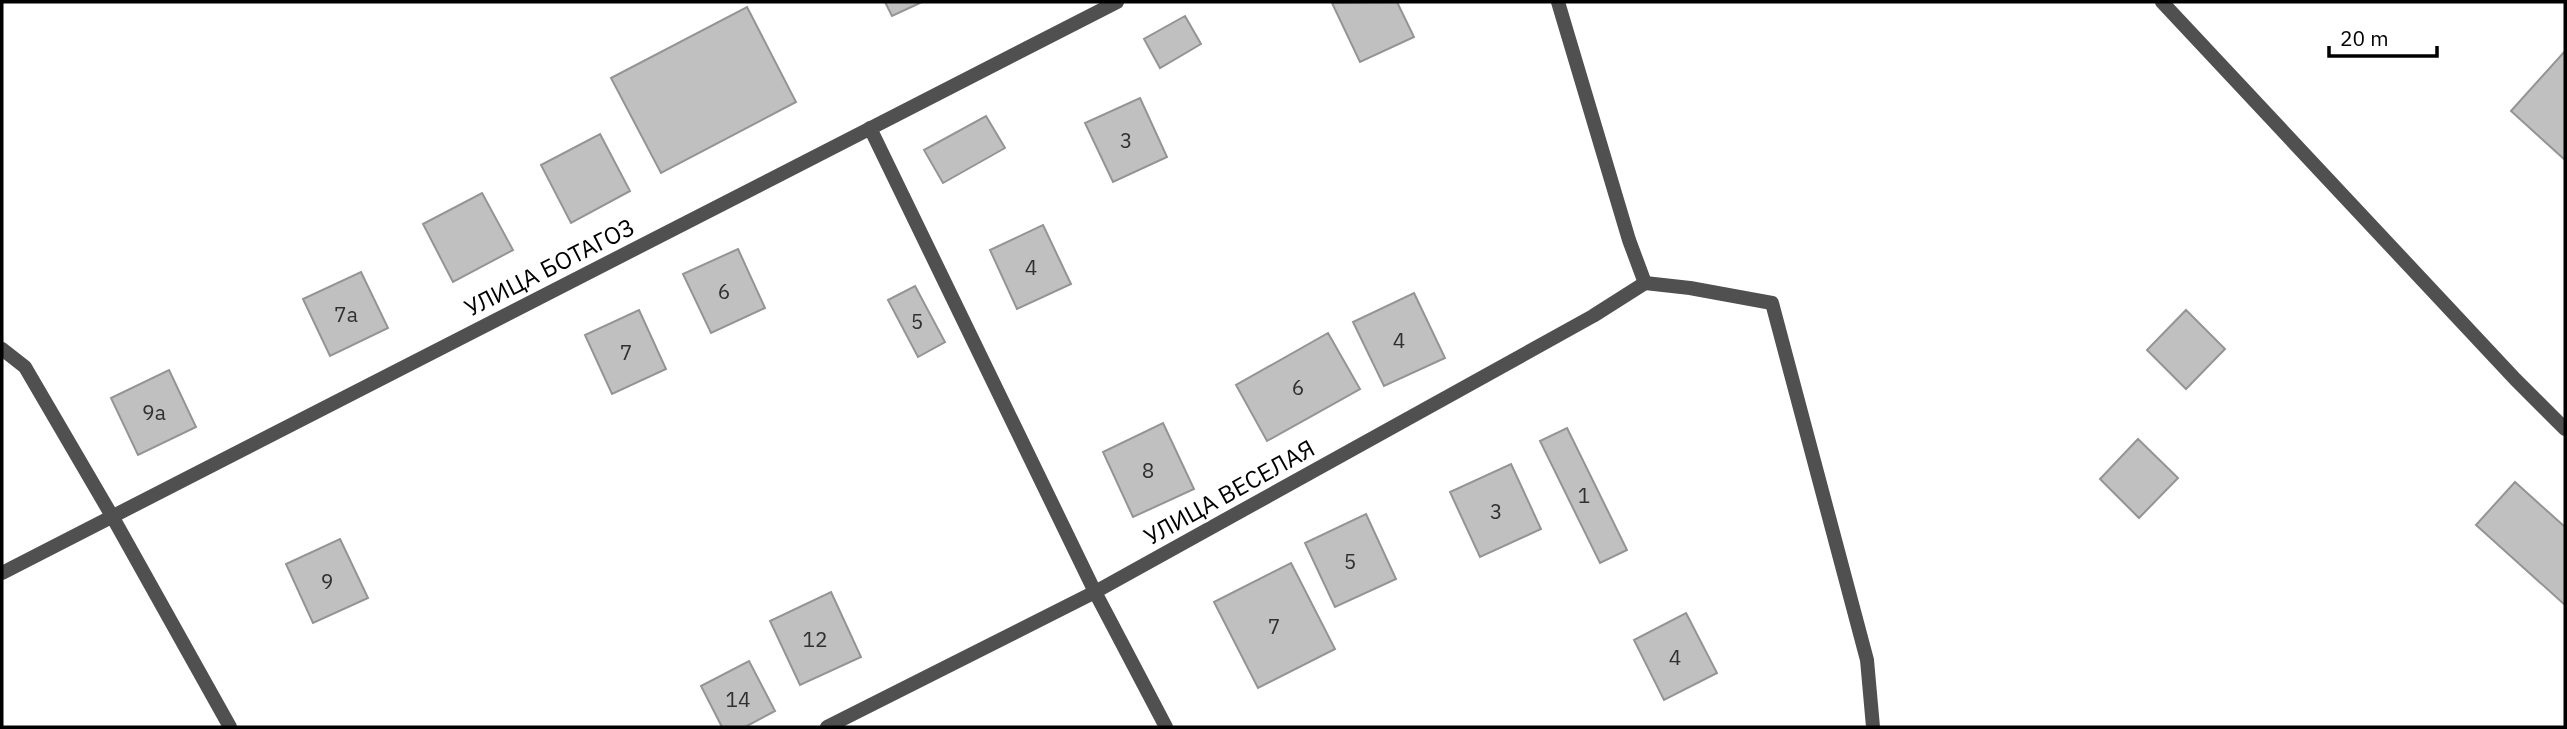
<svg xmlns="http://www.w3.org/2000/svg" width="2567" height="729" font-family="'IBM Plex Sans',sans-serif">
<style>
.building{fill:#c0c0c0;stroke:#949494;stroke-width:2}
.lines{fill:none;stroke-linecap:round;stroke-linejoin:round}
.service{stroke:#505050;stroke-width:14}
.minor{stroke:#505050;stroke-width:14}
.labels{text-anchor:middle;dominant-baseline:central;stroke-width:6;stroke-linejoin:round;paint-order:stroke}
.number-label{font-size:21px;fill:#303030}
.street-label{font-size:24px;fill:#000;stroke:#fff}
</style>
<rect width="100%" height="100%" fill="#fff"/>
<path class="building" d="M885 2H922L892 16Z
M1397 2 1414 37 1360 62 1332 3Z
M747 7 796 102 661 173 611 78Z
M1185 16 1201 44 1160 68 1144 39Z
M2565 51V160L2511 111Z
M1140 98 1167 157 1113 182 1085 123Z
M986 116 1005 148 943 183 924 150Z
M600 134 630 191 571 223 541 165Z
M482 193 513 250 453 282 423 224Z
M1043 225 1071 284 1017 309 990 250Z
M738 249 765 308 711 333 683 274Z
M361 272 388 328 330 356 303 299Z
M915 286 945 342 918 357 888 300Z
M1414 293 1445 358 1384 386 1353 322Z
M639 310 666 369 612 394 585 335Z
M2186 310 2225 349 2186 389 2147 350Z
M1328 333 1360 389 1267 441 1236 385Z
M169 370 196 427 138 455 111 398Z
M1163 423 1194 489 1133 517 1103 452Z
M1567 428 1627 550 1600 563 1540 441Z
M2138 439 2178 478 2139 518 2100 479Z
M1511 464 1541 529 1480 557 1450 492Z
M2515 482 2565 527V605L2476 525Z
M1366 514 1396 579 1335 607 1305 543Z
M340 539 368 598 313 623 286 564Z
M1291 563 1335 649 1258 688 1214 602Z
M831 592 861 657 800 685 770 621Z
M1686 613 1717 673 1664 700 1634 640Z
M749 661 775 711 745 727H722L701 686Z"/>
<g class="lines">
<path class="service" d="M1558 2 1629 240 1645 283 1690 288 1772 303 1867 660 1873 727
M870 128 1095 592 1166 727
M2 349 25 367 112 516"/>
<path class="minor" d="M2162 2 2515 379 2565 429
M112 516 230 727
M2 573 1117 2
M827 727 1095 592 1593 316 1645 283"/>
</g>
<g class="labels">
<g class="number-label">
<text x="1126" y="140">3</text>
<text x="1031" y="267">4</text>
<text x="724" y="291">6</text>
<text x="346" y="314">7а</text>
<text x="917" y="321">5</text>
<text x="1399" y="340">4</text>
<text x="626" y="352">7</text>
<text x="1298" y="387">6</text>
<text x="154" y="412">9а</text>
<text x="1148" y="470">8</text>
<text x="1584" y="495">1</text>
<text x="1496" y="511">3</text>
<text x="1350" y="561">5</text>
<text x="327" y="581">9</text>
<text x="1274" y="626">7</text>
<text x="815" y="639">12</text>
<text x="1675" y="657">4</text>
<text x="738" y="699">14</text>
</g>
<g class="street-label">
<text transform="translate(549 267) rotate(-27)">УЛИЦА БОТАГОЗ</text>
<text transform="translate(1229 492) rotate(-29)">УЛИЦА ВЕСЕЛАЯ</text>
</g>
</g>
<rect width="2567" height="729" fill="none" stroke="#000000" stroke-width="7"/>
<path d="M2329 46v10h108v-10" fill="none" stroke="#000000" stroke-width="3.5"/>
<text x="2340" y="46" font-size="21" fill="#000000" stroke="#ffffff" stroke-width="5" paint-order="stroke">20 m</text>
</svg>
